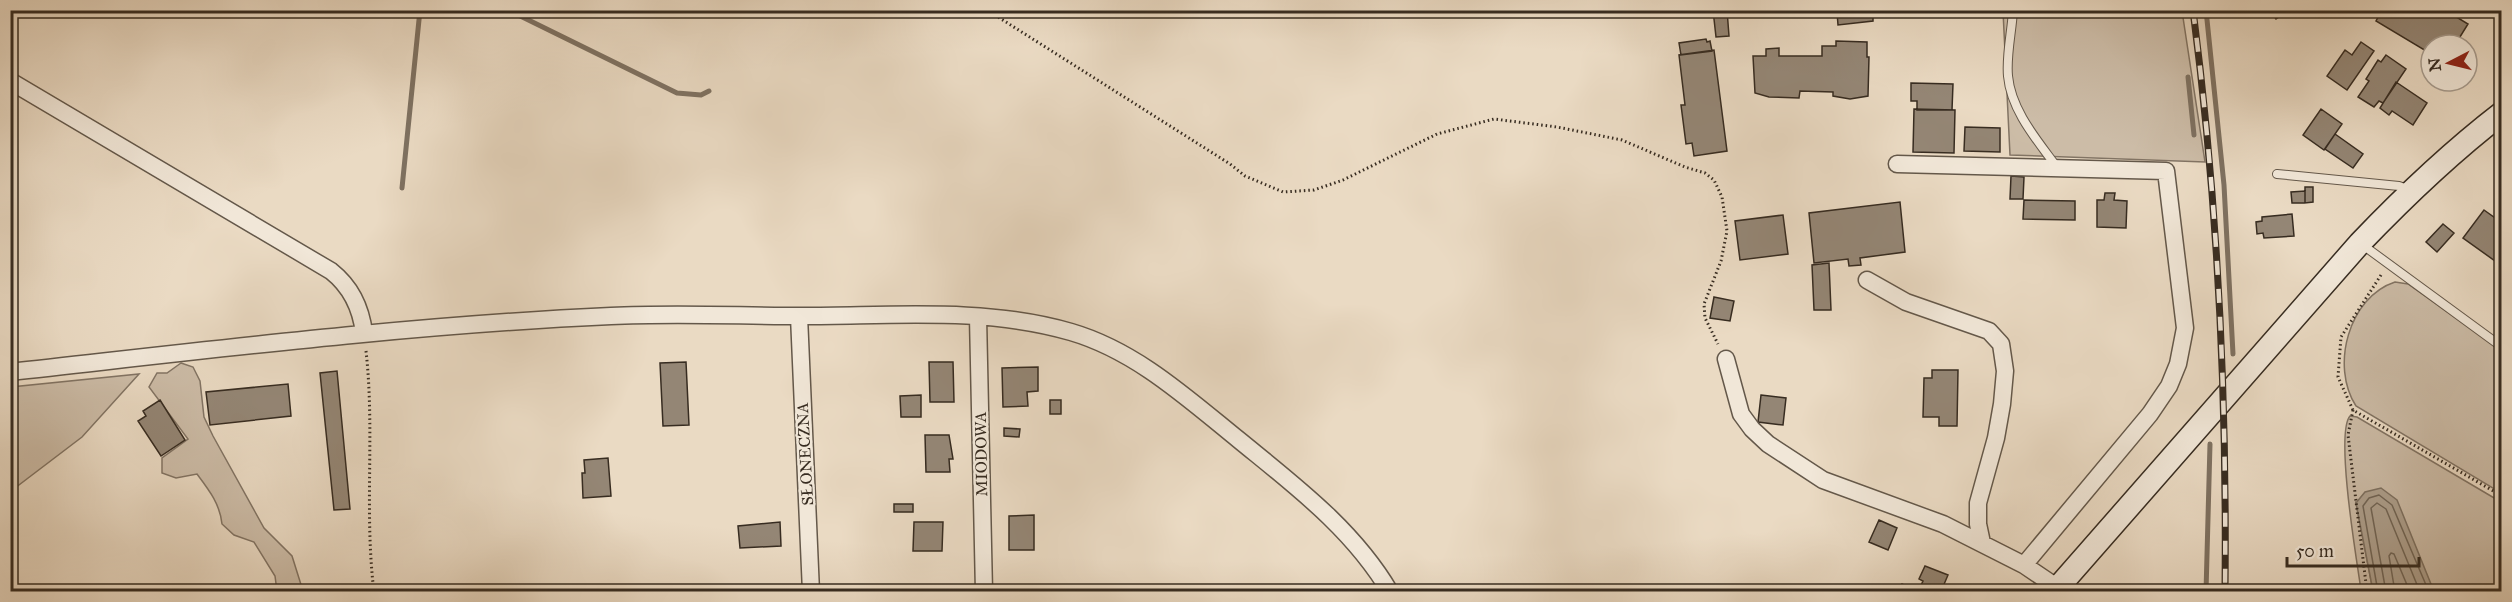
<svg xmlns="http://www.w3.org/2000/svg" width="2512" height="602" font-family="'IM FELL Great Primer',serif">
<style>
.green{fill:#ccbca7;stroke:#827464;stroke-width:1.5}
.water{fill:#ad9f8c;stroke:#7e7161;stroke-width:1.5}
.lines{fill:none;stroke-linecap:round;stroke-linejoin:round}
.shore{stroke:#726656;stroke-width:1.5}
.stream{stroke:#7e7161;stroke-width:5}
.building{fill:#948675;stroke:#372c21;stroke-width:1.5}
.service-casing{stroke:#64584a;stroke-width:10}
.minor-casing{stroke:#64584a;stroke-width:19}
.secondary-casing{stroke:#372c21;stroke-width:25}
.path{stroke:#372c21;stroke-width:3;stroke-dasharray:1.5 3;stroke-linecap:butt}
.service{stroke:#f1e7d8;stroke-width:8}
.minor{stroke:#f1e7d8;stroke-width:16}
.secondary{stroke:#f1e7d8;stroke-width:22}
.rail-casing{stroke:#372c21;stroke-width:7}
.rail{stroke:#f1e7d8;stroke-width:4.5;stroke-dasharray:14;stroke-linecap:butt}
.labels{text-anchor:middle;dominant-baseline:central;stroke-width:4.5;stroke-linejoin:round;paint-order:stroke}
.street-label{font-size:16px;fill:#372c21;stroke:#f1e7d8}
</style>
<rect width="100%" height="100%" fill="#eadac3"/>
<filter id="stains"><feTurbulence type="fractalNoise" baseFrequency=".00333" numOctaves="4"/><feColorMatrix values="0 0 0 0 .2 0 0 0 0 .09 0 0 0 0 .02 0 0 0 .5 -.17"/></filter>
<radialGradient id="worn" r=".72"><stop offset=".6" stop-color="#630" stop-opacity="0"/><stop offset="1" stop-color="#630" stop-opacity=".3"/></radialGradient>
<path class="green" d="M2003 11H2182L2205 162 2010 155Z
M2395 282 2408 284 2501 350V493L2356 406C2330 366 2349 297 2395 282Z
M181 363 193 367 200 381 204 417 213 436 264 528 292 556 303 591H277L275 576 254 542 234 535 222 524C220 504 209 490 197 474L176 478 162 473V458L188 439 149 387 157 373H167Z
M139 374 82 437 11 491V387Z
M2350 416 2357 417 2501 502V591H2437L2356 503 2373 591H2357L2361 590C2357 562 2335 433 2350 416Z"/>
<path class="water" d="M2381 488 2397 500 2431 584 2437 591H2373L2356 503 2365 492Z"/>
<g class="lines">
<path class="shore" d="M2378 592 2363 506 2369 498 2379 495 2392 505 2429 592
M2386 592 2371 508 2377 503 2386 509 2420 592
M2395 592 2389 556 2391 553 2394 554 2410 592"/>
<path class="stream" d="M508 10 677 93 701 95 709 91
M2206 10 2224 185 2233 354
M2188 77 2194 135
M402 188 420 10
M2206 592 2210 444"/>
</g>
<path class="building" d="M1713 10H1727L1729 36 1716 37Z
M1873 10V21L1838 25 1837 12Z
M2270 10H2289L2276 19Z
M2382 10H2445L2468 24 2455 45H2431V54L2376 21Z
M1706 39 1707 42 1710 41 1712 51 1681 55 1679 43Z
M1836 41 1867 42V57H1869L1868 96 1850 99 1833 96V92L1800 91 1799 98 1769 97 1755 93 1753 56H1766V49L1779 48V56H1822V46H1836Z
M2361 42 2374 51 2347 90 2327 76 2345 50 2352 55Z
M1714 50 1727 151 1694 156 1692 143 1686 144 1681 105H1685L1679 55Z
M2386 55 2406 69 2383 103 2379 101 2374 107 2358 97 2369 81 2366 79 2378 60 2381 62Z
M2396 82 2427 103 2413 125 2392 111 2389 115 2380 108Z
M1911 83 1953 84 1952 110H1917V101H1911Z
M1914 109 1955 110 1954 153 1913 152Z
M2321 109 2342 124 2324 150 2303 135Z
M1965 127 2000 128V152L1964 151Z
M2335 134 2363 154 2353 168 2325 149Z
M2011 176 2024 177 2023 199H2010Z
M2305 187H2313V202L2305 203Z
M2305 191V203H2292L2291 192Z
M2105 193H2115L2114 200 2127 201 2126 228 2097 227V200H2104Z
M2024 200 2075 201V220L2023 219Z
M1900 202 1905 252 1860 258 1861 265 1849 266 1848 259 1814 263 1809 213Z
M2484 210 2502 223V266L2463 238Z
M2292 214 2294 236 2264 238 2263 233 2257 234 2256 222 2262 221V217Z
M1783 215 1788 254 1740 260 1735 221Z
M2443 224 2454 233 2437 252 2426 242Z
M1829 263 1831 310H1814L1812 265Z
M1714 297 1734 301 1730 321 1710 318Z
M686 362 689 425 663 426 660 363Z
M929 362H953L954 402H930Z
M1038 367V391L1027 392 1028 406 1003 407 1002 368Z
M1932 370H1958L1957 426H1939V417H1923L1924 378H1932Z
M337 371 350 509 334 510 320 373Z
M288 384 291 416 210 425 206 392Z
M921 395V417H901L900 396Z
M1761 395 1786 398 1783 425 1758 422Z
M160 400 185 440 161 456 138 421 146 416 143 411Z
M1050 400H1061V414H1050Z
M1004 428 1020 429 1019 437 1004 436Z
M925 435H949L953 459H949L950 472H926Z
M608 458 611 496 583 498 582 473H585L584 460Z
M894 504H913V512H894Z
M1034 515V550H1009V516Z
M1879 520 1897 528 1888 550 1869 542Z
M780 522 781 546 740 548 738 526Z
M914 522H943L942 551H913Z
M1925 566 1948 575 1942 589 1940 588 1939 592H1899L1902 584 1918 591 1923 581 1919 579Z"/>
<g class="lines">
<g class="service-casing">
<path id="service" d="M2013 10C2012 31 2006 55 2008 76 2011 110 2037 140 2056 166
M2277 174 2399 186 2410 190
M2360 243 2502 347"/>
</g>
<g class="minor-casing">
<path id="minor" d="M10 81 331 271C350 286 361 308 364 333
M1897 164 2166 171 2185 328 2178 364 2169 386 2150 414 2024 565 2058 588
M1867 280 1906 302 1989 331 2001 344 2005 371 2002 404 1996 438 1978 503V524L1982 543
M799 316 811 592
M978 317 984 592
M1726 359 1741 414 1752 429 1768 444 1823 480 1943 524 2024 565
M10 372C210 350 410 325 611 316 675 313 740 316 804 316 892 316 986 307 1071 332 1136 351 1187 398 1239 440 1294 485 1353 529 1390 592"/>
</g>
<g class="secondary-casing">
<path id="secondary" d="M2054 592 2360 243C2405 196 2450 153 2502 113"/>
</g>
<path class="path" d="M987 10 1230 164 1245 176 1283 192 1314 190 1343 180 1437 134 1494 119 1557 127 1622 140 1685 167 1705 173 1714 180 1722 197 1727 231 1721 261 1704 304 1705 318 1718 344
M2381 275 2341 337 2338 377 2353 410 2502 496
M366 351C375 431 364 511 374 592
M2353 410 2348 435 2367 592"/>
<use href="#service" class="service"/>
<use href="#minor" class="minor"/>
<use href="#secondary" class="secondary"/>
<g class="rail-casing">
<path id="rail" d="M2193 10C2218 203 2227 397 2225 592"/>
</g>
<use href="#rail" class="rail"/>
</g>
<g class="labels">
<g class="street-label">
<text transform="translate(805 454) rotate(-93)">SŁONECZNA</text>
<text transform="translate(981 454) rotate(-91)">MIODOWA</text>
</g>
</g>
<rect width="2512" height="602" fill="none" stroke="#eadac3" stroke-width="36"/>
<rect x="12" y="12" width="2488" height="578" fill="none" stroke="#372c21" stroke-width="3"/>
<rect x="18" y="18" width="2476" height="566" fill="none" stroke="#372c21" stroke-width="1.5"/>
<g transform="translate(2449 63) rotate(263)"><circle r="28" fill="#f1e7d8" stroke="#a79c8f" stroke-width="1.5"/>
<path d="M0-4.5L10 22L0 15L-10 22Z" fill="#8f2418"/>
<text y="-9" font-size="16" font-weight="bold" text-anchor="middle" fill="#372c21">N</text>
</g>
<path d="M2287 557v9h132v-9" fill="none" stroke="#372c21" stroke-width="3"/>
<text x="2296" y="557" font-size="18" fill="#372c21" stroke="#f1e7d8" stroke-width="4.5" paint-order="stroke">50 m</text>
<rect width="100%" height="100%" filter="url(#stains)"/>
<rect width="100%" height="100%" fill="url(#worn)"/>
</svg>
